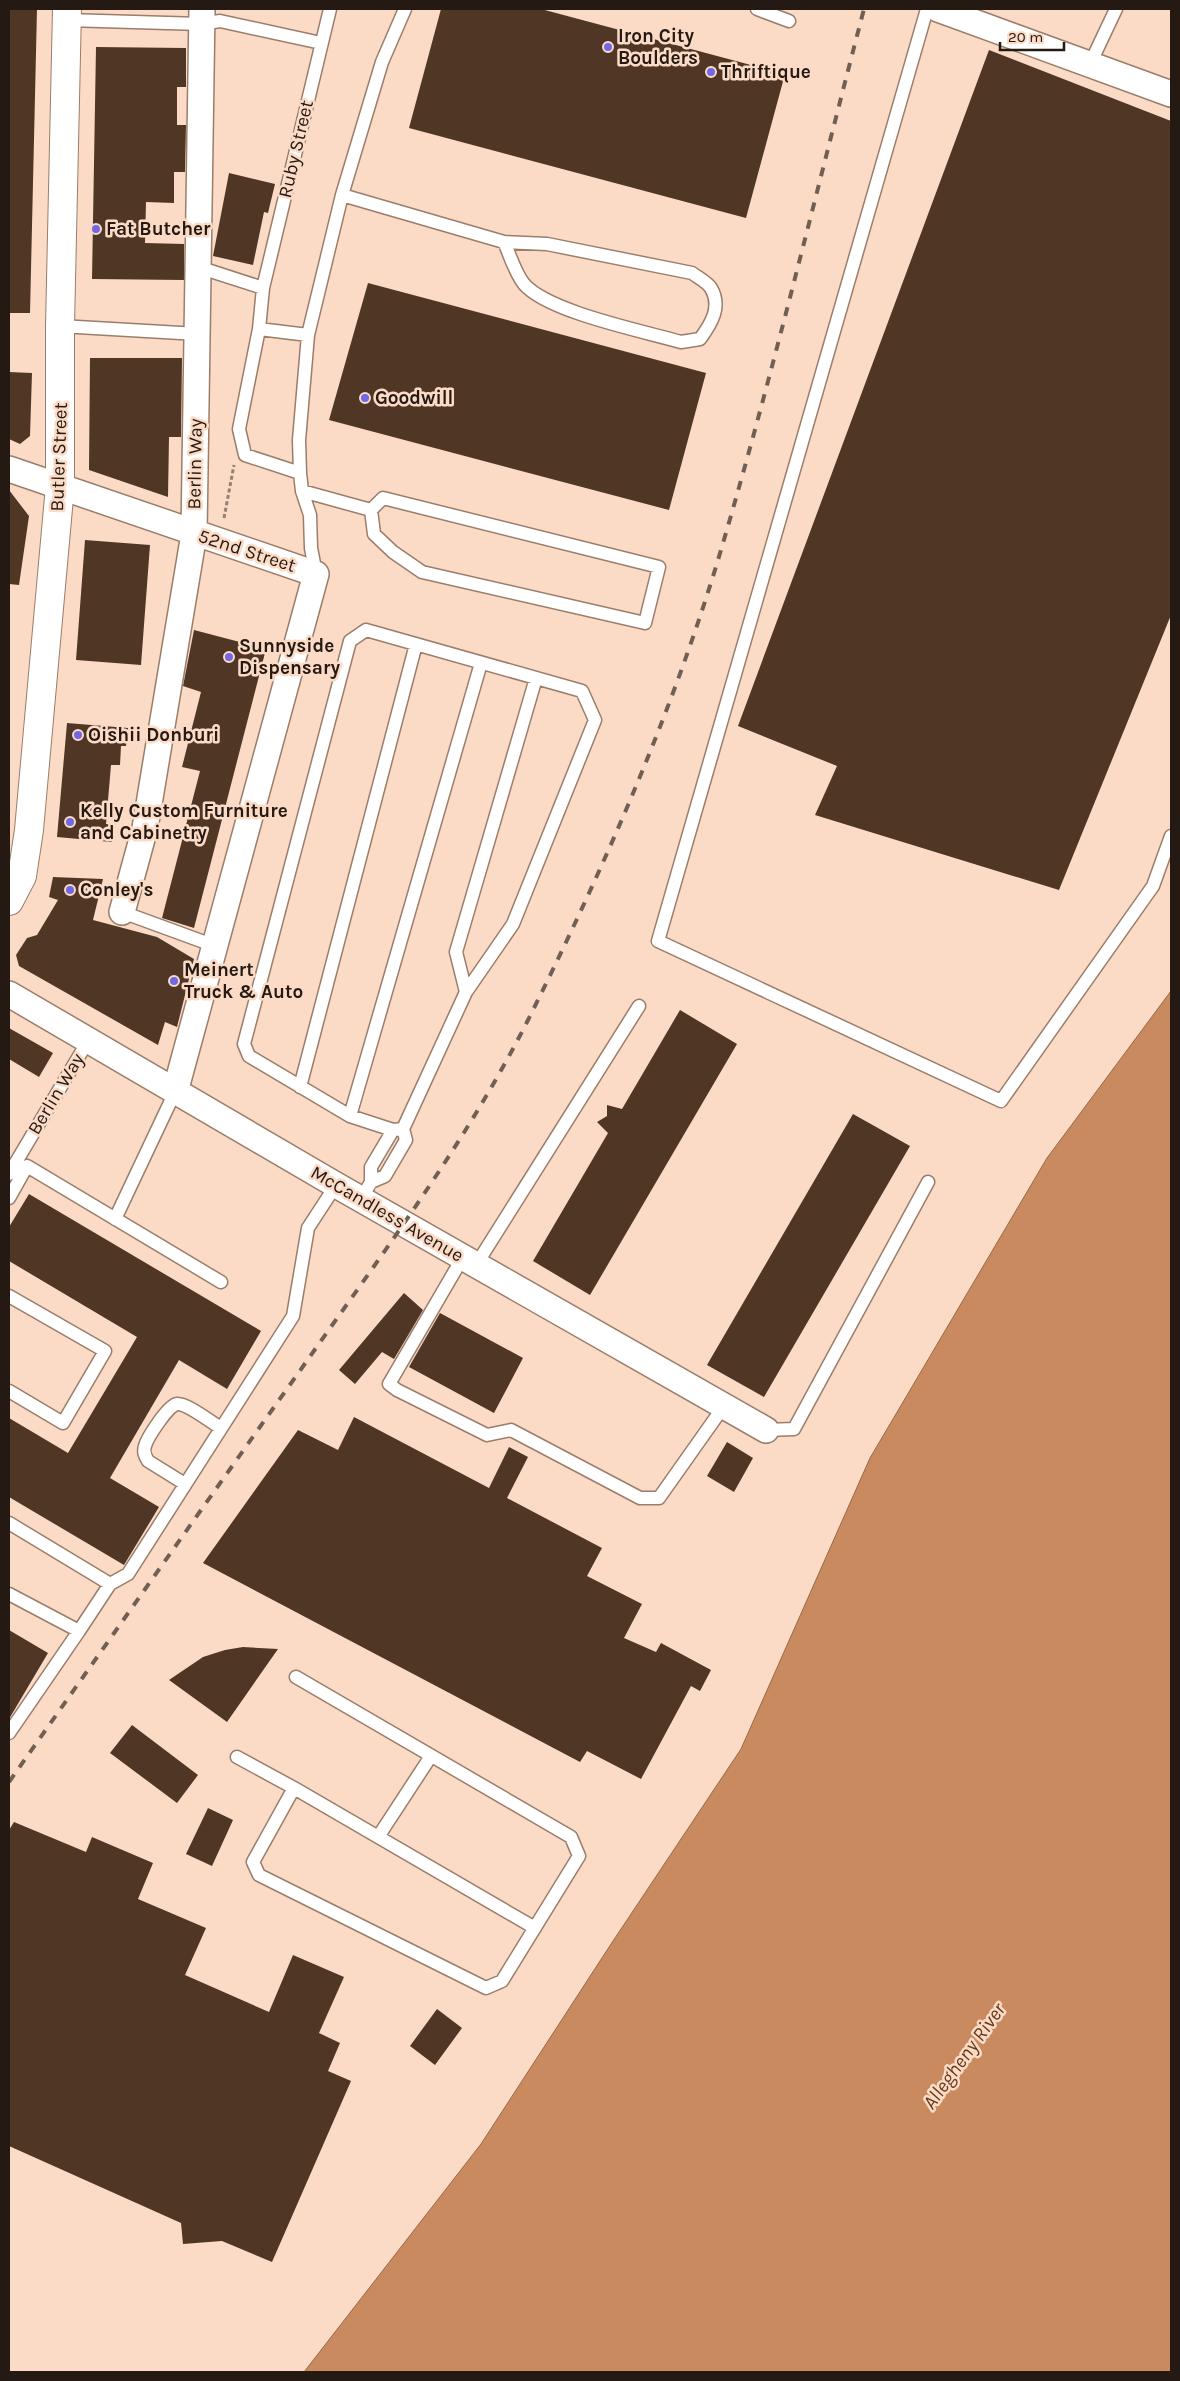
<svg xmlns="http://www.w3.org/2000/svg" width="1180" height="2381" font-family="Karla,sans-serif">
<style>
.water{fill:#c98a5f;stroke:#986848}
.building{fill:#503725}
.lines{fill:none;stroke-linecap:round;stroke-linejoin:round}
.service-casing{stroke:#9a7d6a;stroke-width:15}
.minor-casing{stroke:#9a7d6a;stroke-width:28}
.secondary-casing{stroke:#9a7d6a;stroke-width:30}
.path{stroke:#968071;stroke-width:3;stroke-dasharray:4 2.5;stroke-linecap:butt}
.service{stroke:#fff;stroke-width:12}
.minor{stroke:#fff;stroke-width:25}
.secondary{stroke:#fff;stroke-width:28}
.rail{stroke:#725f53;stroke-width:4;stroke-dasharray:9 9;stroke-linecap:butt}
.poi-dot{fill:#7268e3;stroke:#fbdbc6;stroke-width:2}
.labels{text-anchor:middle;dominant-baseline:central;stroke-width:5;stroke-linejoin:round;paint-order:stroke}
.poi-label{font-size:19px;font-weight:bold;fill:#251a13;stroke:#fbdbc6;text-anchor:start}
.street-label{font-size:19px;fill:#251a13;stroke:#fbdbc6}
.water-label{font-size:20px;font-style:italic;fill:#643919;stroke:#fbdbc6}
</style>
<rect width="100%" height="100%" fill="#fbdbc6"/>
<path class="water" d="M1171 991V2372H304L481 2144 613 1941 741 1749 870 1458 1047 1158Z"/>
<path class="building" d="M9 9H37L30 313H9Z
M441 9H541L785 74 746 218 409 128Z
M96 47 186 48V87H177V125H186L185 172H174V203L146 202 145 243 184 244V280L92 279Z
M989 50 1171 121V615L1059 890 815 815 837 766 738 726Z
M229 173 275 184 268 213 264 212 253 265 213 256Z
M368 283 706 373 669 510 329 420Z
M90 358H182L181 437H169L168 497 89 470Z
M9 372 32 373 30 436 20 444 9 439Z
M9 490 29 516 19 585 9 584Z
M85 540 150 545 141 665 76 660Z
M194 630 266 649 194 928 162 918 200 771 182 767 201 692 183 686Z
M67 723 128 728 126 746H121L120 765H111L106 824 114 825 112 842 57 837Z
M53 877 103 879 93 920 157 937 194 959 177 1027 165 1022 158 1045 19 966 16 955 27 938 37 935 58 900 49 897Z
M680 1010 737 1044 590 1295 533 1261 608 1133 597 1122 607 1116V1105L622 1109Z
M9 1028 53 1053 39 1077 9 1059Z
M853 1114 910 1146 764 1397 707 1365Z
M29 1194 261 1331 227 1389 179 1360 110 1478 159 1507 124 1565 9 1497V1418L68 1453 137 1337 9 1261V1227Z
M404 1293 423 1310 394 1359 382 1352 355 1384 339 1370Z
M440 1313 523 1358 494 1413 409 1367Z
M354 1417 489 1488 509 1447 528 1457 507 1498 602 1548 587 1576 642 1604 624 1638 656 1652 661 1643 711 1670 700 1691 691 1686 641 1779 587 1751 580 1762 203 1563 298 1430 338 1450Z
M727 1442 753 1458 734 1492 707 1476Z
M9 1630 48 1653 9 1719Z
M243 1647 278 1649 227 1722 169 1680 203 1657 225 1650Z
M132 1725 198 1775 177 1803 110 1753Z
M208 1808 233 1820 212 1866 186 1854Z
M14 1822 86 1852 92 1837 153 1863 138 1899 206 1928 185 1975 269 2012 293 1955 344 1977 319 2033 340 2043 328 2071 351 2081 272 2262 222 2241 183 2244 181 2223 9 2146V1830Z
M437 2009 462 2028 435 2065 410 2046Z"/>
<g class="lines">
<g class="service-casing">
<path id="service" d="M757 9 789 21
M927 9 658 941 1001 1101 1153 886 1171 836
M67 20 201 24 220 21 321 43
M1090 64 1116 9
M342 195 504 242 547 244 692 273C697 277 707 282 711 288 722 307 711 324 700 339L681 342C643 331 548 312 524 284 515 273 510 255 504 242
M198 267 263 288
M60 326 198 334
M259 329 239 429 245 455 300 473
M308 335 259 329 263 288 330 9
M302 491 371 510
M383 498 659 567 645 623 422 572 393 552 374 534 371 510Z
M316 574 311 548 310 515 302 491 300 473 299 440 308 335 342 195 382 62 405 9
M122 912 215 946
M466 992 456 952 536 678
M300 1087 416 644
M350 1116 481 663
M393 1130 350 1116 249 1056 244 1044 350 641 366 630 582 691 595 720 513 924 466 992 403 1129
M9 1174 88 1041
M9 1198 27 1166 221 1282
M361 1199 371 1182V1167L393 1130 403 1129 406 1140 385 1176 371 1182
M115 1219 175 1092
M463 1257 389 1384 397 1390 487 1435 511 1430 640 1498H659L724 1406
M476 1265 639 1006
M9 1296 105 1351 63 1423 9 1391
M766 1430 794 1429 928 1182
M185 1484 148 1461C145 1456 143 1452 145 1446 147 1438 169 1404 177 1404 187 1403 212 1423 221 1428
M9 1523 110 1584 79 1631 9 1594
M110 1584 128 1574 293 1316 308 1228 336 1185
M9 1733 79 1631
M237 1757 294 1788 253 1862 259 1875 486 1988 502 1981 579 1856 571 1837 296 1677
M294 1788 535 1928
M378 1837 431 1756"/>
</g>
<g class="minor-casing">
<path id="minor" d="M938 9 1171 94
M9 469 316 574 175 1092
M122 912 145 828 194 534 202 9
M9 994 336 1185 766 1430"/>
</g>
<g class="secondary-casing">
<path id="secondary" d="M9 901 22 876 29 830 60 486V326L67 9"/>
</g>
<path class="path" d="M224 518 234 465"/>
<use href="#service" class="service"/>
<use href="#minor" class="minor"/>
<use href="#secondary" class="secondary"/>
<path class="rail" d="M9 1782C107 1643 205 1504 304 1365 382 1254 465 1144 527 1022 601 874 670 719 718 560 772 378 816 192 864 9"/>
</g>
<g class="poi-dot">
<circle cx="608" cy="47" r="5"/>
<circle cx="711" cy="72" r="5"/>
<circle cx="96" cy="229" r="5"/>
<circle cx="365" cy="398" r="5"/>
<circle cx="229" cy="657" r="5"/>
<circle cx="78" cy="735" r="5"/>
<circle cx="70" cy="822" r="5"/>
<circle cx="70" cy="890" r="5"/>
<circle cx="174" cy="981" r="5"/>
</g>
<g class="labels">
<g class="poi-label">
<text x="618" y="36">Iron City<tspan x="618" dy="22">Boulders</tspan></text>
<text x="721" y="72">Thriftique</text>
<text x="106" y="229">Fat Butcher</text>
<text x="375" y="398">Goodwill</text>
<text x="239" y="646">Sunnyside<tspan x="239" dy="22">Dispensary</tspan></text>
<text x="88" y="735">Oishii Donburi</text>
<text x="80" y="811">Kelly Custom Furniture<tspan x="80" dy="22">and Cabinetry</tspan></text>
<text x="80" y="890">Conley's</text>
<text x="184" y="970">Meinert<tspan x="184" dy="22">Truck &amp; Auto</tspan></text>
</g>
<g class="street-label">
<text transform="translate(296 149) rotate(-77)">Ruby Street</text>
<text transform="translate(59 457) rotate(-88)">Butler Street</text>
<text transform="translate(195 464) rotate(-89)">Berlin Way</text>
<text transform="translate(247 551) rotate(18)">52nd Street</text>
<text transform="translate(56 1094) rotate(-59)">Berlin Way</text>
<text transform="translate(387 1214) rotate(30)">McCandless Avenue</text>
</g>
<g class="water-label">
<text transform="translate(964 2056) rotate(-54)">Allegheny River</text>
</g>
</g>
<rect width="1180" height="2381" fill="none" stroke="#251a13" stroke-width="20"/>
<path d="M1000 42v8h64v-8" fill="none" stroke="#251a13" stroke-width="2.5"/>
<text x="1008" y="42" font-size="15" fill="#251a13" stroke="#fbdbc6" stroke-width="4" paint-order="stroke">20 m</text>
</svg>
